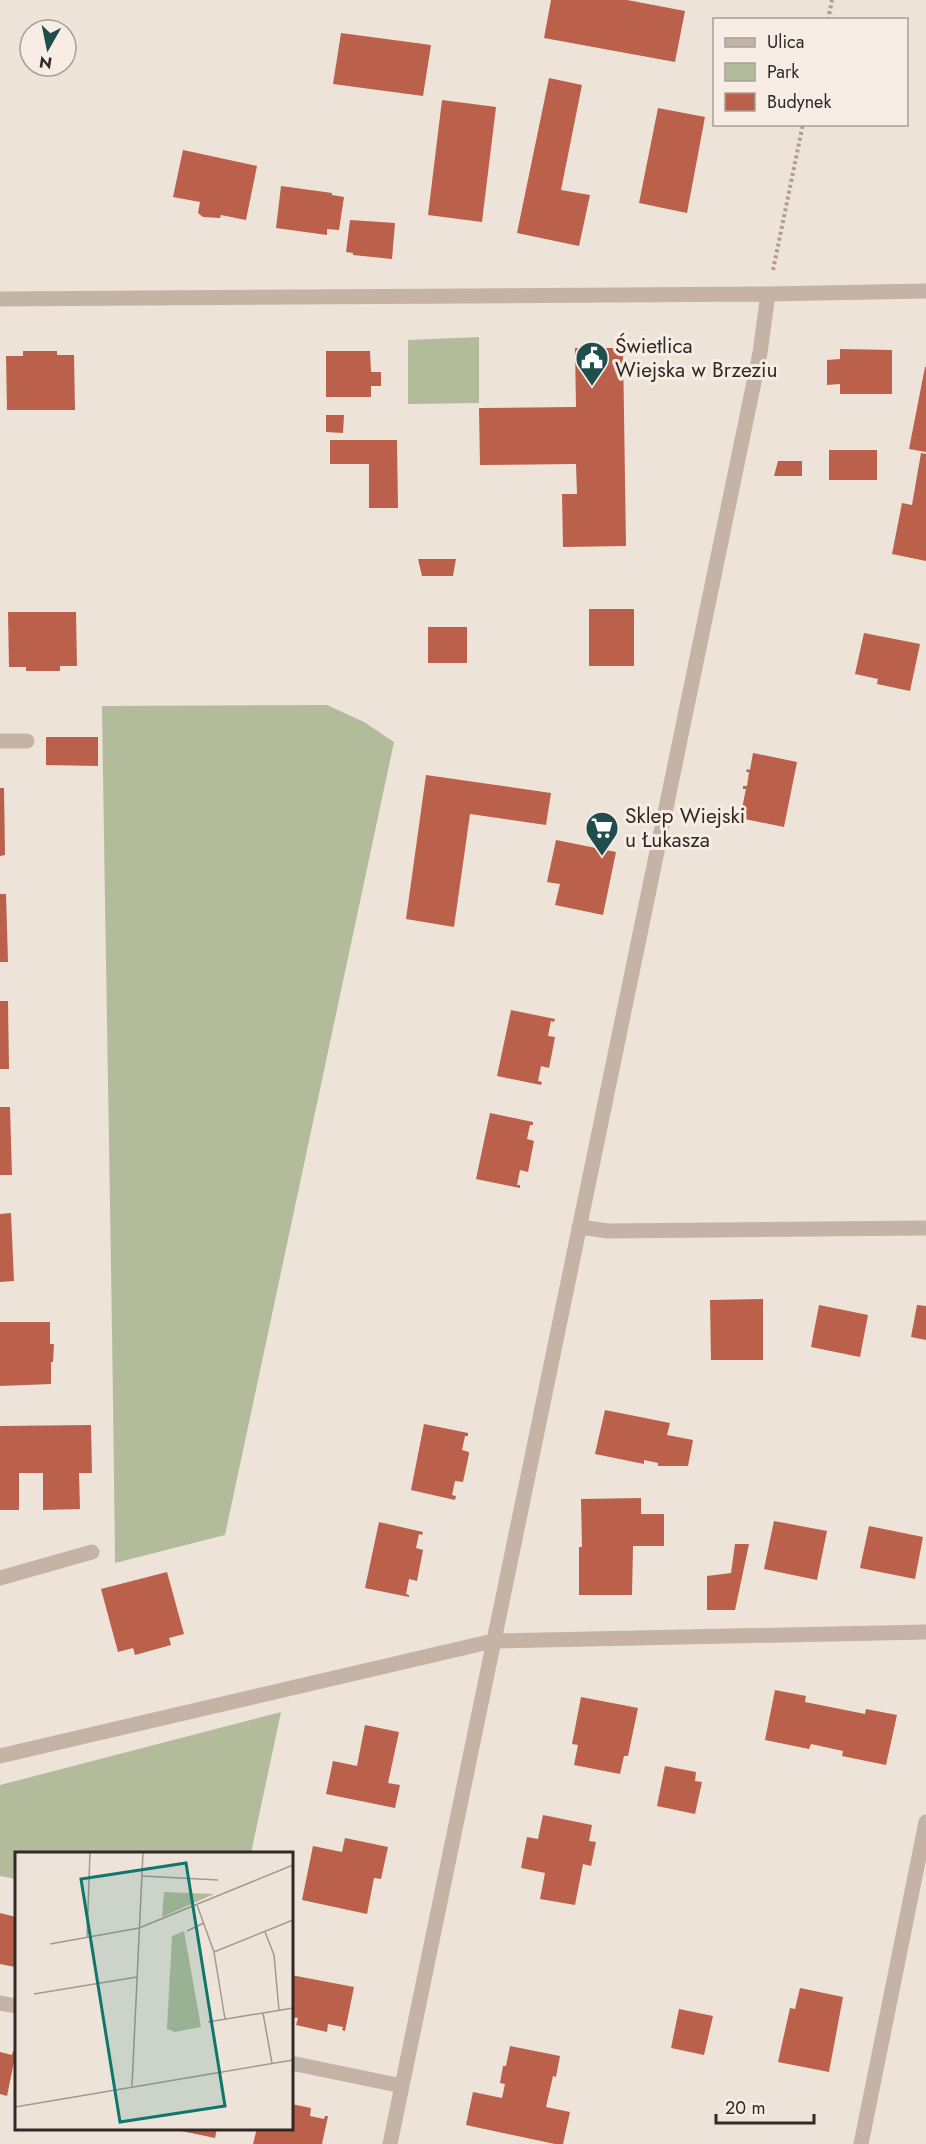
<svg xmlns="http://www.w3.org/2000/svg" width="926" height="2144" font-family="Jost,sans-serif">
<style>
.green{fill:#b2bc9a}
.building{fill:#bb604a}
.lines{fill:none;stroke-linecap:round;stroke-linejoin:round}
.path{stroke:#b09d90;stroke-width:4;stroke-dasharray:3 3;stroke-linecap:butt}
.minor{stroke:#c5b3a6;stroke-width:15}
.labels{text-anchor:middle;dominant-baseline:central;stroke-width:6;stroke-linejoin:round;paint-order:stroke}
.poi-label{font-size:21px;fill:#322926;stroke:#f7ede4;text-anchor:start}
.inset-road{fill:none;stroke:#a39991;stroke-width:1.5}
.view{fill:#0f766e;fill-opacity:0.15;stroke:#0f766e;stroke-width:3}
.inset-edge{fill:none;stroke:#322926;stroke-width:3}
</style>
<rect width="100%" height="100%" fill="#eee3d9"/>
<path class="green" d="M479 337V403L408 404V340Z
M327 705 364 722 394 742 225 1535 115 1563C112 1278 106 992 102 706Z
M281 1712 251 1853H16V1879L0 1876V1785Z"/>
<path class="building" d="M551 0H627L685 11 675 62 544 38Z
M341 33 431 45 423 96 333 84Z
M549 78 582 85 561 190 590 195 579 246 517 233Z
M442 100 496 107 482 222 428 215Z
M658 108 705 117 687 213 639 203Z
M183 150 257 166 246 220 221 215 220 218 203 217 198 213 200 202 173 197Z
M281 186 332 193V195L344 197 339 230 327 229V235L276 228Z
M350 220 395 223 392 259 353 255V253L346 252Z
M575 348H623L626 546 563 547 562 494H577L576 464 480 465 479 408 576 407Z
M840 349 892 350V394H840V384L827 385V360L840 359Z
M23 351H57V355H74L75 410H7L6 356H23Z
M326 351H370L371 372H381V386H371V397H326Z
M925 367H926V452L909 449Z
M326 415H344L343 433 326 432Z
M330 440H397L398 508H369V464H330Z
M829 450H877V480H829Z
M921 453 926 454V561L892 554 902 503 912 505Z
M778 461H802V476H774Z
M418 559H456L453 576H422Z
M589 609H634V666H589Z
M8 612H76L77 666H60V671H26V667H9Z
M428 627H467V663H428Z
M864 633 920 644 910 691 877 684 878 679 855 674Z
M46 737H98V766L46 765Z
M753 753 797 762 784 827 740 818 746 789H743V786H747L749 772H746L747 769 750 770Z
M426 775 551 793 546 825 470 814 454 927 406 919Z
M0 788H4L5 855 0 856Z
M556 840 616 852 603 915 555 905 560 884 547 882Z
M0 894H6L8 962H0Z
M0 1001H8L9 1069H0Z
M511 1010 555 1019 554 1022 551 1021 548 1036 555 1037 552 1053 549 1068 541 1066 538 1081 542 1082 541 1085 497 1076Z
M0 1107H10L12 1175H0Z
M490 1113 533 1122V1125H530L527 1139 534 1141 528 1172 520 1170 517 1185H520V1188L476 1179Z
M11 1213 14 1281 0 1282V1214Z
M763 1299V1360H711L710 1300Z
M819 1305 868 1315 860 1357 811 1347Z
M917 1305 926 1306V1340L911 1337Z
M0 1322H50V1344H54L53 1362H51V1384L0 1386Z
M605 1410 670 1423 667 1435 693 1440 688 1466H658V1463L644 1460V1464L595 1454Z
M424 1424 468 1433V1436H465L462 1450 469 1452V1454L463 1482 455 1481 452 1495 456 1496 455 1500 411 1490Z
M91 1425 92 1473H79L80 1509 43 1510V1473H19V1510H0V1426Z
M641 1498V1514H664V1546H633L632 1595H579V1547H582L581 1499Z
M774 1521 827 1531 817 1580 764 1569Z
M379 1522 423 1532 422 1535 419 1534 416 1548 423 1550 417 1581 409 1579 406 1594 409 1595V1597L365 1588Z
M869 1526 923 1537 915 1579 860 1568Z
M735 1544H749L735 1610H707V1576L731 1573Z
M167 1572 184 1634 169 1638 171 1645 135 1655 133 1648 118 1652 101 1589Z
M775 1690 806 1696 805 1702 865 1714 866 1709 897 1715 886 1765 842 1756 843 1751 811 1744 809 1749 765 1740Z
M581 1697 638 1708 628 1756H624L620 1774 574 1765 578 1745 572 1744Z
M365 1725 399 1732 388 1783 400 1785 395 1808 326 1794 333 1761 357 1766Z
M665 1766 696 1772 695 1781 702 1782 695 1814 657 1806Z
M543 1815 592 1825 589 1841 596 1842 591 1866 583 1864 575 1905 540 1899 545 1873 521 1868 527 1837 538 1839Z
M345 1838 388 1847 381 1879 374 1878 367 1914 302 1900 313 1846 342 1852Z
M0 1913 16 1917 15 1967 0 1964Z
M291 1975 354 1987 345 2031 342 2030 343 2027 328 2024 327 2032 296 2025 298 2018 291 2017Z
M800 1988 843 1997 829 2072 778 2062 790 2008 795 2009Z
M679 2009 713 2016 704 2055 671 2048Z
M510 2046 560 2056 556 2077 553 2076 546 2107 570 2112 563 2144H555L466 2125 473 2092 502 2098 505 2084 500 2083 503 2066H506Z
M13 2051 16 2052 7 2096 0 2094V2052L12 2055Z
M291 2104 311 2108 310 2116 324 2119 325 2116H328L322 2144H253L257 2128H291Z
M167 2128H217L215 2138Z"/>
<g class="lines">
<path class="path" d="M828 20 832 0
M773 270 803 124"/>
<path class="minor" d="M0 299 768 294 926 291
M0 741H27
M579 1227 608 1231 926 1228
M0 1578 92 1552
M0 1756 493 1641 926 1632
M0 2003 16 2006
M291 2063 402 2086
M390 2144 760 353 768 294
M861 2144 926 1822"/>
</g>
<defs>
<g id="civic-pin" transform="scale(1.725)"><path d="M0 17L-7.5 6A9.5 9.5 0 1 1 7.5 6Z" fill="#204e4f" stroke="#f7ede4"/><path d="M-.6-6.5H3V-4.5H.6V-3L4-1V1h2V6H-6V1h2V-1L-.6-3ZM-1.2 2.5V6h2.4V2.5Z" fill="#fff"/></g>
<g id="supermarket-pin" transform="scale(1.725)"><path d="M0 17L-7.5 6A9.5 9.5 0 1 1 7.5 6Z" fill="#204e4f" stroke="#f7ede4"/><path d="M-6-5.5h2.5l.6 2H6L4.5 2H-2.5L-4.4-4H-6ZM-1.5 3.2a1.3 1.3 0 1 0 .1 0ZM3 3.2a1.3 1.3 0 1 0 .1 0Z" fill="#fff"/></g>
</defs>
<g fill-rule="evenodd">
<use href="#civic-pin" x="592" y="358"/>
<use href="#supermarket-pin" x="602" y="828"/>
</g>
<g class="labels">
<g class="poi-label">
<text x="615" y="346">Świetlica<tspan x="615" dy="24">Wiejska w Brzeziu</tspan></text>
<text x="625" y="816">Sklep Wiejski<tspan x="625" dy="24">u Łukasza</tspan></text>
</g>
</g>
<g transform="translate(15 1852)">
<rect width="278" height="278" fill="#eee3d9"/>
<path d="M149 40 199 42 147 65ZM169 79 186 175 160 180 152 177 157 84Z" fill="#b2bc9a"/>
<path class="inset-road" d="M127 24 203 28M182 53 199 100 278 68M172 79 189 71M250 80 259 103 264 158M72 86 75 0M35 92 124 76 278 13M199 100 210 167M19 142 122 125M248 161 257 211M193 170 278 156M117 234 128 0M0 255 278 208"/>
<path class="view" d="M171 11 210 254 105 270 66 27Z"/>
<rect width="278" height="278" class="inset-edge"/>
</g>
<rect x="713" y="18" width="195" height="108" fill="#f7ede4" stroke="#a89f98" stroke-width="1.5"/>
<rect x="725" y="38" width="30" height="9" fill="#c5b3a6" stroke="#a89f98" stroke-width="1.5"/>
<text x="767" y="48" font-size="18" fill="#322926">Ulica</text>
<rect x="725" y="63" width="30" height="18" fill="#b2bc9a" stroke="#a89f98" stroke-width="1.5"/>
<text x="767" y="78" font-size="18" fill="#322926">Park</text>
<rect x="725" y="93" width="30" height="18" fill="#bb604a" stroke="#a89f98" stroke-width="1.5"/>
<text x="767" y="108" font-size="18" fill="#322926">Budynek</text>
<g transform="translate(48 48) rotate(189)"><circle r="28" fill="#f7ede4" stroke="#a89f98" stroke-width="1.5"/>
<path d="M0-4.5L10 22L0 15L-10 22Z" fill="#204e4f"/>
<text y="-9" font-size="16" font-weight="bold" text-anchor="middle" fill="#322926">N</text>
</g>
<path d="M716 2114v9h98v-9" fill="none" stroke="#322926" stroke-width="3"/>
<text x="725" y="2114" font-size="18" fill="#322926" stroke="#f7ede4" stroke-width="4.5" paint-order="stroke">20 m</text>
</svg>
